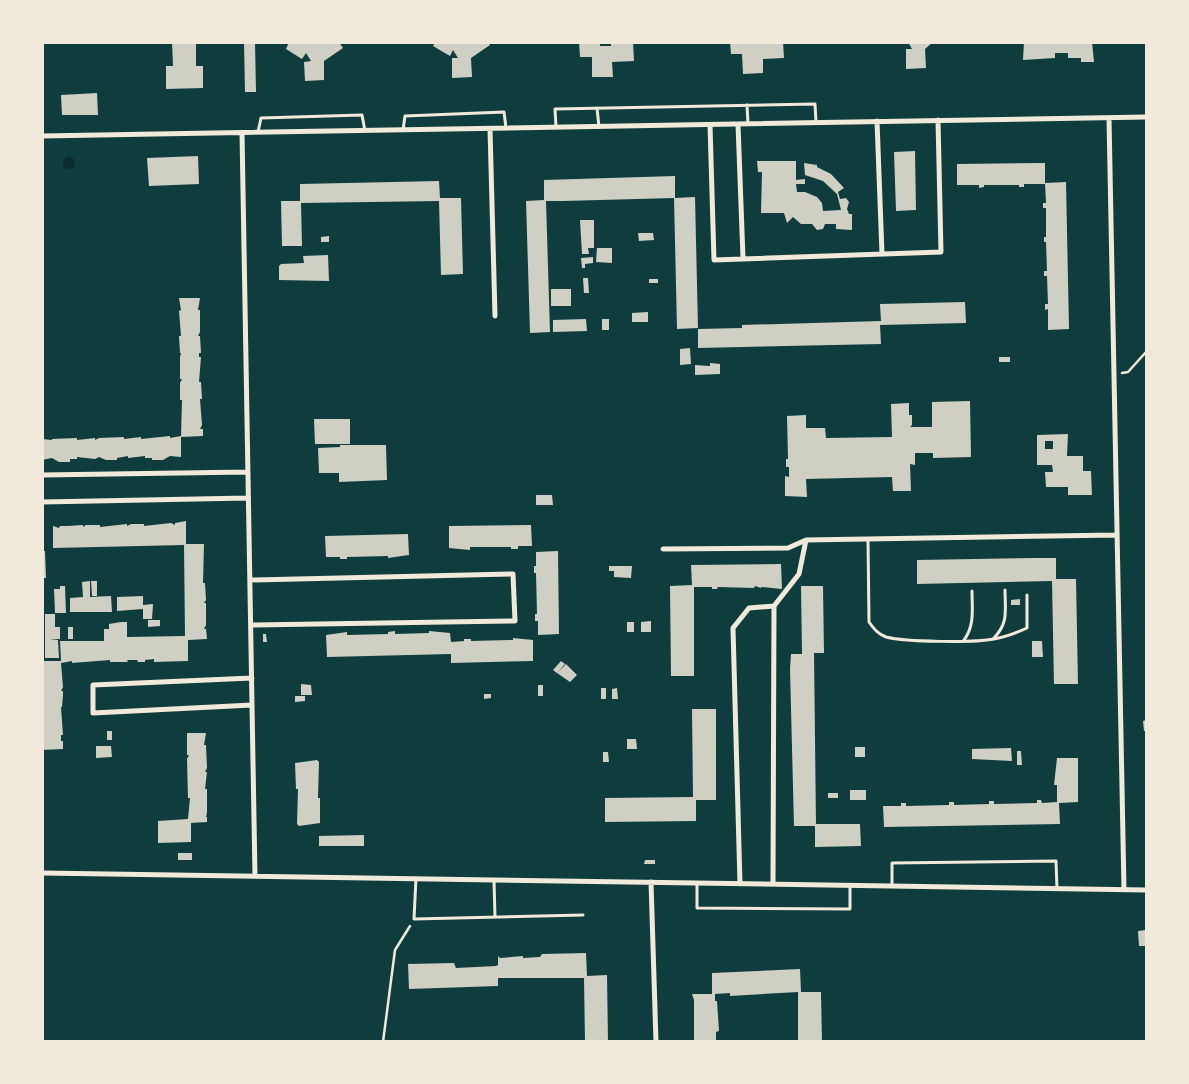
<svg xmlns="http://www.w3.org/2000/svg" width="1189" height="1084" font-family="'Zilla Slab',serif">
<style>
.water{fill:#0a2a2b}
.building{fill:#cfcfc3;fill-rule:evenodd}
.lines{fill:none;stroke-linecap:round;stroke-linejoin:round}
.path{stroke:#f1e9da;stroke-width:2.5}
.service{stroke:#f1e9da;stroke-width:3}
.minor{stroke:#f1e9da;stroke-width:5}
</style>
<rect width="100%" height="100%" fill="#0f3d3e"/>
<path class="water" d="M63 163a6 6 0 1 1 12 0a6 6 0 1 1-12 0Z"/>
<path class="building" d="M172 42H196V66H203V88L166 89V66H173Z
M244 42H255L256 92H245Z
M289 42H339L343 48 324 61V80L305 81 304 62 311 61 306 53 302 59 286 49Z
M435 42H488L490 45 471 58 472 77 452 78V58H458L453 50 450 56 433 46Z
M579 42H600V46H611V42H633L634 61 612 62 613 77H592V57H580Z
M730 42H783L784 58 763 59V73L743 74 742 54H731Z
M908 42H933L925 49 926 68 906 69V49H912Z
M1024 42H1092L1094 62H1081V58H1068V53H1055V58L1023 60Z
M97 93 98 115H62L61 95Z
M915 151 916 210 896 211 894 152Z
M198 156 199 184 149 186 147 158Z
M757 161H796V180L805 179V184H796L797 192H805L817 197 822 203 823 211 841 210 837 194 823 181 805 175 804 163 817 165V167L831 174 844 188 838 192 840 199 846 198 849 202 847 209 849 214H852V230L836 229V224H825L823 229 817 230 812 224H801L793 217 787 223 784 213H761L762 172H758Z
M1045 163V184H1024V187H1019V185H984V187L979 188V185H957V164Z
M675 176V198L695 197 698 328 677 329 674 198 563 201H546L550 332 530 333 526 201 544 200V180Z
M439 181 440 198H461L463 274 441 275 439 201 301 203 302 246H282L281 201H300V184Z
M1066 182 1069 329 1048 330V309L1045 310V304H1048L1047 276H1044V271H1047L1046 242H1044V237H1046V208H1043V203H1046L1045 183Z
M580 220H594V248H588L589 254H582Z
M638 233H653L654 240 639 241Z
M329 236V242H321V237Z
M597 248H612V263L596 262Z
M328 255 329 281 279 280V266L281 264 304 263 303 256Z
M593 257V263L585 264V268H582L581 258Z
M583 278H588L589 293H584Z
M649 279H658V283H649Z
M551 289H571V306H551Z
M179 298H200L198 310H200V332L198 336H200L201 353H199V357H201L199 382H201L202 399H200L202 425 200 429H203V436L181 437 182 400H180V383L182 379H180V357L181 353H180L179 336H181L179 311 181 310Z
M965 302 966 323 880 325 881 344 698 348V329L742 328V325L881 321 880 304Z
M648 312V322H632V313Z
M586 319 587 331 553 332V320Z
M602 319H609V330H602Z
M690 348 691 364 680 365V349Z
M999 357H1010V362H999Z
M710 363 720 364V374L695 375V365L710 366Z
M970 401 971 457 933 458V453H915V465L910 464 911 491H893L892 477 806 479 807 497 785 496V476L789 477V467H786V459H788L787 416 806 415V428H825L826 438 892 437 891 404 909 403V415H912V425L910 427H932V402Z
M314 419H350V444H315Z
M1068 434 1067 456H1083V471H1091L1092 495H1068V487H1046L1045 472H1053L1052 465H1037V435ZM1045 441H1053V449H1045Z
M170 436V438L181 436V457L170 456 163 460H152V458H145V456L128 458V456L117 458V460H106L99 457 95 459 77 457V459H70V462H59L52 458 42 460V439L52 440V439L77 438V440L95 438V440L99 438 124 437V439L141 437V439Z
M340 445H386L387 480 339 482V473H319L318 448 340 447Z
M536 495H552L553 505H536Z
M186 521V544H204L203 583H205L206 600 204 603H206V625L204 629H206L207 639 188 640V661L154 662V659L145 660V662H138L137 660H127L128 662H110V660L72 663V661L61 663 63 687 61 691H63V695L62 707H61L63 735H61V741H63V749L42 750V661H61L60 641H104V629H109V624L121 622H127V637L185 636 184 545 53 548V526L59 528 60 526H68L83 525V527L86 525H100V527L127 524V526L131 524H144V526L171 523 175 525V523Z
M531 525 532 546H518V549H511V547H470V550L449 548V526Z
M408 534 409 555 388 558V556L347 557V559H340V557H326L325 536Z
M42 551H45L46 578H42Z
M558 551 559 634 538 635V621H535V614H537L536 573H534V566H536V552Z
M1035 558H1056V579H1076L1078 684H1054L1052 581 917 584V560Z
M781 564 782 589 761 587V588L755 586 754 588 718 587 717 589H712V587H694V676H671L670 586 692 585 691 565Z
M609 566H632L631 578 614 577V571H609Z
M90 581V597L111 596 112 612H70V598L83 597 82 582Z
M91 581H97V596H92Z
M60 586H65L66 613H55L54 589H60Z
M801 586H823L824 653H814L816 824H860L861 846 815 847V826H794L790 669 791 654H802Z
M143 596V605L153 604 152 619H143V609L117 611V597Z
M1020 599V605H1011V600Z
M45 614H55V627H60V639H50L58 640 59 658H45Z
M148 620H160V626L148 627Z
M651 621V632H641V622Z
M627 622H634V632H627Z
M68 627H73V639H68Z
M395 631V634L429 633V631L450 633 451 642 464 641V639H471V641L513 640V638L533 640V661L451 663V654L327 657 326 635 347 632V635L388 634V632Z
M263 634H266L267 642H263Z
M1032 641H1042L1043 657H1032Z
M561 661 565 664 557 673 553 670Z
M566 664 577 675 570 682 557 673Z
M301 684 311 685 312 695H301Z
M538 685H543V696H538Z
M601 688H606V699H601Z
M617 688 618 699H612V689Z
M484 694H491V698L484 699Z
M295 696H305V701L295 702Z
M692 709H716V800H696V821L605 822V798L693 797Z
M1146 720V731H1144L1143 721Z
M107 731H112V740H107Z
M187 733H206L204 745H206L207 768 205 772H207L205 789H207V813L206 817H207V822L191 823V842L158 843V821L188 819 190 798H188L187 759 189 755H187Z
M627 739H636L637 749H627Z
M96 746H111L112 757 96 758Z
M855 747H865V757H855Z
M1011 748 1012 761 972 759V749Z
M1017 751H1021L1022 765H1017Z
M603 752H608L609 762H603Z
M1057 758H1078V802L1059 803 1060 824 884 827 883 806H901V803H906V806L949 805V802H954V805L989 804V801H994V804L1037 803V800H1041L1042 803 1057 802V785H1054Z
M317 760 319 762 318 798H320V823L299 826 297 824 298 789H296L295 763Z
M850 790H866V800H850Z
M828 793H838V798H828Z
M364 835V846H319V836Z
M178 853H192V860H178Z
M645 860H655V864H644Z
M1146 930V946H1139L1138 931Z
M586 953 587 976 607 975 608 1042H585L584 978H498V986L409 989 408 964 454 963 456 968 496 966 498 965V956L500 958 523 956V958L540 957 542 954Z
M800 969 801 992H821L822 1042H798V992L730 996V993L715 994V1001H717L719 1031 716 1032V1042H694V1000L692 994H712V973Z"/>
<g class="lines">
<path class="path" d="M1122 373 1128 372 1146 352
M383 1042 395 950 410 926"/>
<path class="service" d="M747 105 748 124
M597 108 599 127
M556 127 555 109 815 104 816 122
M403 130 405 116 504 112 506 128
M258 132 261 118 362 115 365 131
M868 539 869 622C874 629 878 634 886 637 906 642 973 643 994 639 1005 637 1016 633 1027 628V595
M993 639C1009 623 1005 611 1005 590
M964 640C975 625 972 609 972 591
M416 878 414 919 583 915
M494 881 495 917
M697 883V908L850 909V886
M892 886V863L1056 861 1057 889"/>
<path class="minor" d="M1109 118 1124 890
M877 121 882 254
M738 124 743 258
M710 125 714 260 941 252 938 120
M490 129 495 316
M242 133 255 876
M42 136 1146 117
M42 475 248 472
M42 502 248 498
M663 549 788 548 806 540 1117 535
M250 580 513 574 515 621 251 625
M252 678 93 685V713L252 705
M42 873 1146 890
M651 882 656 1042
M740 884 733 628 749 608 774 606
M773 884 774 606 799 574 806 540"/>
</g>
<rect width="1189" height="1084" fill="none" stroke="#f1e9da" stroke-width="88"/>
</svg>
